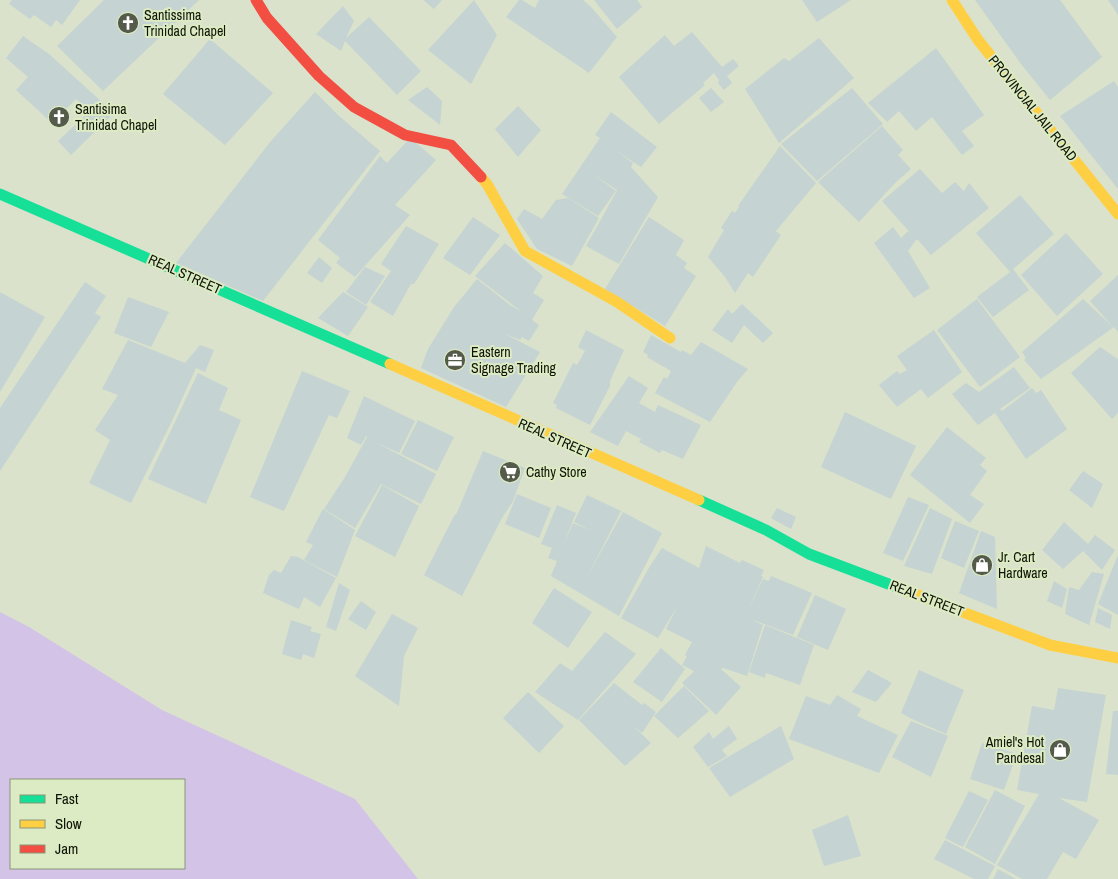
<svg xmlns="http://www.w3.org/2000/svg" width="1118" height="879" font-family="'Archivo Narrow',sans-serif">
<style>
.water{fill:#d3c3e6;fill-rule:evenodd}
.building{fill:#c5d3d2}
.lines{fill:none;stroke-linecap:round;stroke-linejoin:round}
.fast{stroke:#16e098;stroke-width:11}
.slow{stroke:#ffcf43;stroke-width:11}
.jam{stroke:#f24e42;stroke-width:11}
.labels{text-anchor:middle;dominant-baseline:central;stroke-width:4;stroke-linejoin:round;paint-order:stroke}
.poi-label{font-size:14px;fill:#0e1306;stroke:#dcebc3;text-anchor:start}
.street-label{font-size:14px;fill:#0e1306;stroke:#dcebc3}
</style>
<rect width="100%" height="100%" fill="#dae2cc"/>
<path class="water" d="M0 612 29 627 162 710 355 799 418 879H0ZM11 780H184V868H11Z"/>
<path class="building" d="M12 0H80L62 25 56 20 51 27 34 15 30 19 9 4Z
M104 0H199L103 91 57 46Z
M423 0H442L434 9Z
M474 0 497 35 471 84 428 50Z
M519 0H522L535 8 539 0H583L591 7 617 37 589 73 506 17Z
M594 0H637L642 7 617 29Z
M802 0H851L817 22Z
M975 0H1060L1102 57 1050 100 1021 64Z
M1108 0H1118V15Z
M343 6 354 21 346 38 369 17 421 71 397 95 345 41 341 51 316 34Z
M692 32 722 67 733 59 739 66 727 76 732 83 724 90 718 83 719 80 714 73 703 83 705 85 659 124 619 77 665 35 674 46Z
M23 36 49 54 114 113 71 155 58 141 89 112 76 99 52 123 16 90 28 77 6 58Z
M819 38 854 78 779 143 745 89 784 58 789 61Z
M210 39 273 93 225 145 163 94Z
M936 48 984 115 962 131 974 146 962 155 932 117 916 131 899 111 887 122 868 103Z
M1114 81 1118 87V189L1060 116Z
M427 87 442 101 440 125 408 100Z
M711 88 724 102 711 112 699 98Z
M852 88 883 124 817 181 781 144Z
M315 92 338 115 380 151 263 301 176 263 271 141Z
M518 106 541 130 518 157 495 129Z
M611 112 657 147 641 167 612 148 633 163 631 167 658 197 619 264 586 246 619 187 617 190 590 172 616 191 598 216 562 194 600 138 595 135Z
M882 126 903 150 898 155 911 169 896 182 859 222 818 182Z
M410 138 436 160 395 205 410 215 355 277 336 263 340 258 318 240 380 156 387 163Z
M780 146 816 183 776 231 769 226 781 235 753 277 748 273 735 293 725 277 708 257 724 230 721 228 732 211 735 213 739 207 738 206Z
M920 169 942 193 955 182 964 191 969 183 989 208 931 255 917 239 908 251 930 288 914 298 874 243 893 227 901 238 908 231 914 237 882 201Z
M1020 195 1054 234 1013 269 1029 290 993 317 977 297 1010 272 976 233Z
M568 198 599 218 572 266 537 249 517 219 524 209 542 219 556 200Z
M473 217 500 235 470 275 443 258Z
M649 217 684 240 676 255 687 263 684 268 696 276 665 326 605 289Z
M406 226 439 244 414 284H411L393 316 370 302 391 271 381 264Z
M1066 233 1103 274 1057 316 1021 275Z
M505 243 543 276 533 293 544 300 532 320 539 325 529 341 522 337 520 340 501 332 540 352 506 407 421 368 428 349 454 307 477 279 510 305 522 312 475 276Z
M319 257 332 268 322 283 307 273Z
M365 267 385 276 366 305 346 292Z
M1118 275V332L1114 327 1041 379 1024 360 1026 358 1022 352 1083 299 1112 326 1090 301Z
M85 282 106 296 95 313 101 317 0 471V408Z
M0 292 45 317 0 392Z
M343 292 368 307 348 336 318 318Z
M128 297 169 312 151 347 114 333Z
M977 299 1020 357 980 387 937 330Z
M742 304 773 333 763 343 744 325 732 343 712 330 728 309 732 314Z
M586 330 624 350 610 381V386L590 425 556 408 557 405 553 403 573 363 577 365 585 351 578 347Z
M934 330 962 372 928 398 921 389 897 407 879 385 897 371 900 374 907 370 897 356Z
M651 335 681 352 682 350 691 355 701 342 748 369 737 382 710 422 655 393 664 377 667 379 671 371 647 357 648 355 643 352Z
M128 340 185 363 200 345 214 350 205 372 196 368 172 421 131 503 89 483 110 440 95 430 118 395 102 389Z
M1100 347 1118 359V413L1112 419 1071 373Z
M1014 367 1030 388 1000 409 1002 411 1032 388 1036 393 1041 390 1067 429 1026 459 995 413 978 425 952 394 966 383 979 392Z
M302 371 350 391 337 418 329 415 284 511 250 497Z
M198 373 228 388 219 410 241 420 206 504 148 479Z
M629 376 648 388 639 403 655 412 658 405 701 425 683 459 662 450 660 453 639 442 641 439 626 431 618 446 590 432Z
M364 396 415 421 399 453 373 441 436 474 421 504 381 484 355 528 324 509 345 477 367 437 366 436 361 445 347 438Z
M845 412 916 446 891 499 821 467Z
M418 420 454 437 437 471 401 454Z
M947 427 986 458 980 465 987 471 970 495 984 504 970 523 910 475Z
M483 451 525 468 513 501 502 518 462 596 424 575 455 514 456 515Z
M1083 471 1103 484 1092 508 1069 490Z
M382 485 419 506 395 557 355 536Z
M517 494 551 508 539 538 505 524Z
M587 495 621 511 587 577 623 512 662 533 619 616 551 576 557 561 548 558 552 548 541 544 557 505 576 513 562 548 573 523 592 531 574 522Z
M908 497 929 505 903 561 883 553Z
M777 508 796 517 791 529 771 518Z
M930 508 952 519 932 574 904 566Z
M323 509 355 530 337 577 304 560 313 545 306 542Z
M955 521 979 531 964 568 941 558Z
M1064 522 1088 544 1095 535 1115 550 1102 570 1083 551 1063 569 1042 550Z
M981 531 995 537 997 609 959 593Z
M706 546 740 563 742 560 764 570 761 576 763 577 745 617 763 579 769 581 771 576 812 593 793 635 751 619 763 625 747 676 723 668 721 669 741 687 716 715 682 683 694 671 682 665 687 656 685 655 692 642 666 629 677 607 658 638 621 618 650 566 662 548 699 568Z
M1118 555V615L1098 604Z
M291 556 298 557 336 578 320 607 304 597 299 609 263 593 269 575 274 570 281 573Z
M1092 572 1104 574 1089 625 1065 614 1069 587 1079 590Z
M1054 581 1067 589 1062 608 1047 601Z
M339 583 350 590 336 631 326 627Z
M554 588 592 612 568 648 532 623Z
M815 595 846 609 828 650 797 637Z
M361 601 376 612 366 630 348 619Z
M1098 608 1112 615 1110 629 1095 622Z
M392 614 418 628 404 656 399 706 355 676Z
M291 620 312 627 310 631 321 634 314 658 303 654 301 660 282 654Z
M765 625 814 645 800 685 766 673 765 678 749 672Z
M605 632 636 654 578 720 535 692 560 663 572 671Z
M661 648 685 669 662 702 633 682Z
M868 670 892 683 876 702 852 692Z
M919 670 964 690 946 734 912 719 901 713Z
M614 683 642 705 644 703 656 712 642 733 632 725 651 743 625 766 579 720Z
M684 686 709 711 678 738 654 716Z
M1058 688 1106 695 1087 802 1059 798 1099 820 1076 859 1063 852 1047 879H1022L997 865 1039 794 1017 790 1032 706 1054 710Z
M528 692 564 726 539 753 503 718Z
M837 695 861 709 857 716 898 735 879 773 789 739 806 696 830 705Z
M1113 711H1118V775L1106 774Z
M911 721 948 736 931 777 892 757Z
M729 726 737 739 722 750 727 756 708 767 693 747 709 732 713 739Z
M781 726 794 759 730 797 709 768Z
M982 743 1017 754 1004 790 970 779Z
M995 790 1025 806 995 864 965 847Z
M969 791 988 800 963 847 945 838Z
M848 815 861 856 824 866 812 830Z
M945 840 995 866 988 879H974L934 859Z
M998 869 1016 879H993Z"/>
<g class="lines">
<path class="fast" d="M0 194 390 364
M699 500 766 530 809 554 907 591"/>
<path class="slow" d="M952 0 978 40 1118 214
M481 177 487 184 525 251 617 302 670 338
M390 364 699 500
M907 591 1050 645 1118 658"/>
<path class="jam" d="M256 0 267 18 319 76 354 107 405 135 451 145 481 177"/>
</g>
<defs>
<g id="church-disc" transform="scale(1.125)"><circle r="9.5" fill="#555b4b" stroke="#dcebc3"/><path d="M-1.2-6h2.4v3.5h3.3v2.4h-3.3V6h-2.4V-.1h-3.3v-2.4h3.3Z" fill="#fff"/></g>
<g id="office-disc" transform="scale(1.125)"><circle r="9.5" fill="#555b4b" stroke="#dcebc3"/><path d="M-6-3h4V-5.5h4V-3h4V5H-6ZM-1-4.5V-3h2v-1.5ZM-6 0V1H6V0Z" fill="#fff"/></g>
<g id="supermarket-disc" transform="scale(1.125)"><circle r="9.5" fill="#555b4b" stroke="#dcebc3"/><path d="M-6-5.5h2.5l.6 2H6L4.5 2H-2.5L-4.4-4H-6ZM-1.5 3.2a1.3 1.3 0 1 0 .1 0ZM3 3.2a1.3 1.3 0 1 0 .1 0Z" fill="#fff"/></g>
<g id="shop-disc" transform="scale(1.125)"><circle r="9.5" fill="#555b4b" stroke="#dcebc3"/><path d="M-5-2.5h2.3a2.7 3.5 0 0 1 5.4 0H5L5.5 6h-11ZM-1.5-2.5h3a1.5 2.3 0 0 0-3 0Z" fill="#fff"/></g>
</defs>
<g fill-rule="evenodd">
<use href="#church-disc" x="128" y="23"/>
<use href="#church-disc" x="59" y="117"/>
<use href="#office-disc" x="455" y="360"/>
<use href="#supermarket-disc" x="510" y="472"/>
<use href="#shop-disc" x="982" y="565"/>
<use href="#shop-disc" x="1060" y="750"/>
</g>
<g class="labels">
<g class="poi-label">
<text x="144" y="15">Santissima<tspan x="144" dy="16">Trinidad Chapel</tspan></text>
<text x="75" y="109">Santisima<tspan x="75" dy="16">Trinidad Chapel</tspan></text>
<text x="471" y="352">Eastern<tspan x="471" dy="16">Signage Trading</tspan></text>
<text x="526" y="472">Cathy Store</text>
<text x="998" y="557">Jr. Cart<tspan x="998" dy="16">Hardware</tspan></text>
<text x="1044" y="742" text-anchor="end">Amiel's Hot<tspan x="1044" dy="16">Pandesal</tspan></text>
</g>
<g class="street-label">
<text transform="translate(1033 108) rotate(51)">PROVINCIAL JAIL ROAD</text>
<text transform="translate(185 274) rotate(24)">REAL STREET</text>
<text transform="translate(555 438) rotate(24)">REAL STREET</text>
<text transform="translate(927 598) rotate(21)">REAL STREET</text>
</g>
</g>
<rect x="10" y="779" width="175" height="90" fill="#dcebc3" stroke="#8a9577"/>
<rect x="20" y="795" width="25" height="8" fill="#16e098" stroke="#8a9577"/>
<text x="55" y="804" font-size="15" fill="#0e1306">Fast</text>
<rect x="20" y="820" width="25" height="8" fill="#ffcf43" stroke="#8a9577"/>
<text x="55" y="829" font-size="15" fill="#0e1306">Slow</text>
<rect x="20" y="845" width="25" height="8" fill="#f24e42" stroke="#8a9577"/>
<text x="55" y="854" font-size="15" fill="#0e1306">Jam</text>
</svg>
